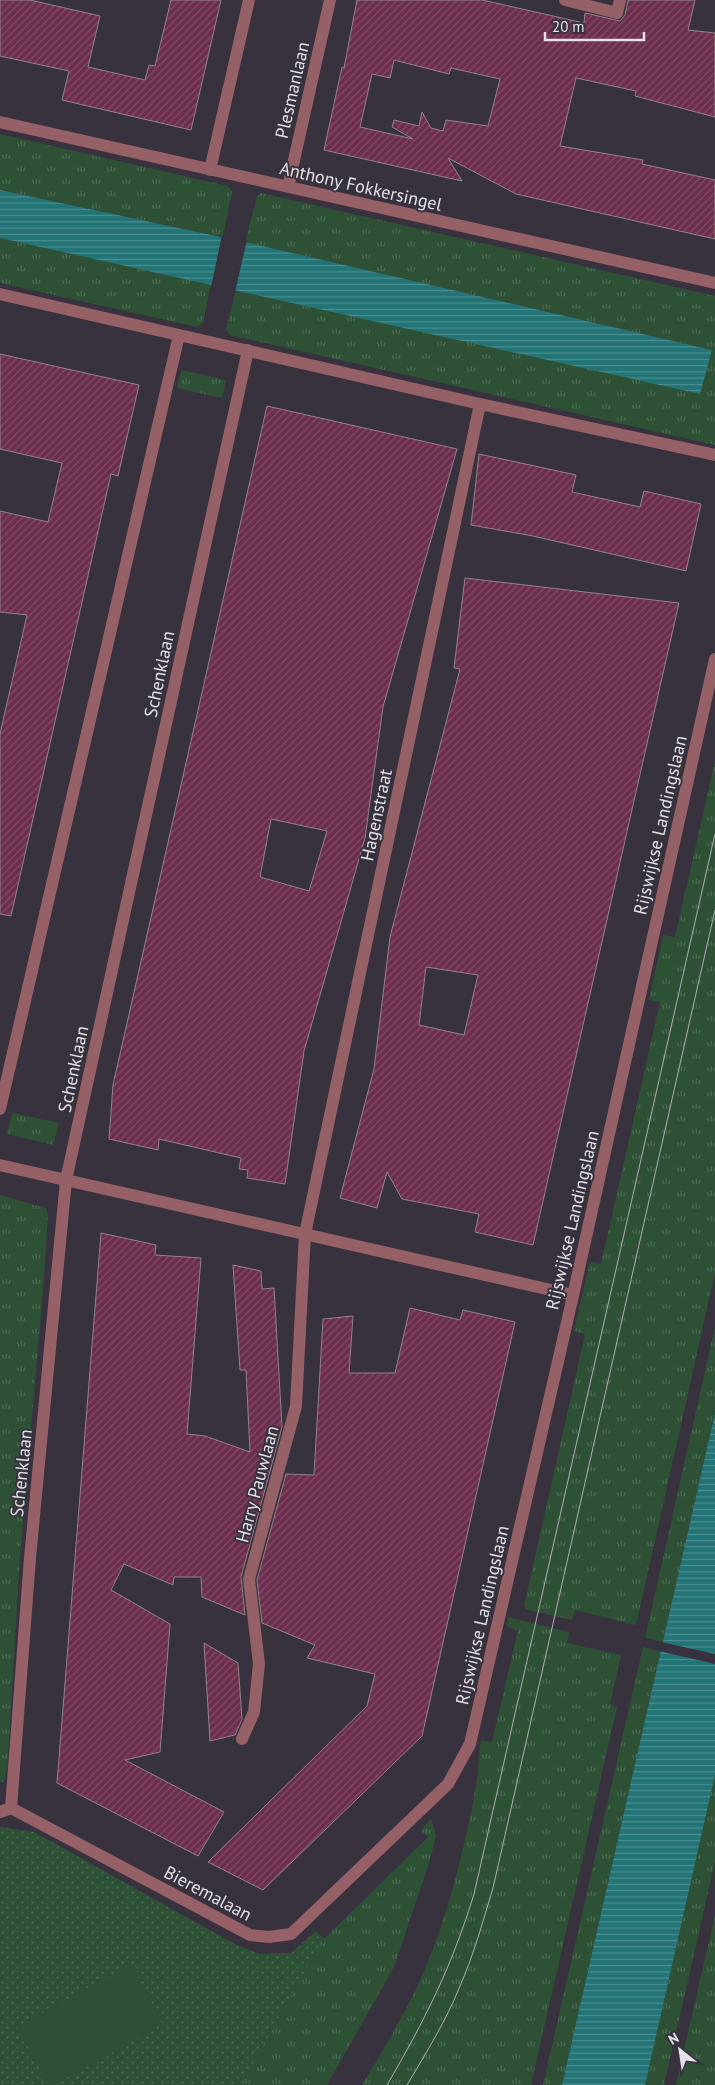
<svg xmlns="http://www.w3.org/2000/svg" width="715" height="2085" font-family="'PT Sans',sans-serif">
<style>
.grass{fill:url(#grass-tufts)}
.park{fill:url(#park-dots)}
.pitch{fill:#2e5136}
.water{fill:url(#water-rules)}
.pier{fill:#37323e}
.building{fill:url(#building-hatch);stroke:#938389;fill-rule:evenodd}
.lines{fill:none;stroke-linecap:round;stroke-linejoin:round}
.minor{stroke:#956066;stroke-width:12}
.tram{stroke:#b0acb5;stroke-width:1}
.labels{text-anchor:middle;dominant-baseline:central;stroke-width:4;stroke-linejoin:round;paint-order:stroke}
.street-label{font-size:18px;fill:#e3e0e7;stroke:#37323e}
</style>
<defs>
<pattern id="grass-tufts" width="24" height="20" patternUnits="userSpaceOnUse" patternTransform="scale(1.25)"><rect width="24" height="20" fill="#2e5136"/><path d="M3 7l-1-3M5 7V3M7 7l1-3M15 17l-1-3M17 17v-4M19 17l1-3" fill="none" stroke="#4c6a53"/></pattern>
<pattern id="park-dots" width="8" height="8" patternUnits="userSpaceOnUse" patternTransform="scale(1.25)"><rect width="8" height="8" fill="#2e5136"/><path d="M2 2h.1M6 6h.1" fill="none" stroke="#4c6a53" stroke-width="1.8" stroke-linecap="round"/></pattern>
<pattern id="water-rules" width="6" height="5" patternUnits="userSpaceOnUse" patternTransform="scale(1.25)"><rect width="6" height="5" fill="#227476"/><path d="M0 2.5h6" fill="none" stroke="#4d8e90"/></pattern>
<pattern id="building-hatch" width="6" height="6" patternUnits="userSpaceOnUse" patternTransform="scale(1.25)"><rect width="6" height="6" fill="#6c2e4d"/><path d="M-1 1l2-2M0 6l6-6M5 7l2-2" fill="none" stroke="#814c67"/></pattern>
</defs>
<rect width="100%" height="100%" fill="#37323e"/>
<path class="grass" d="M0 134 228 186 232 191 223 237 0 190Z
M261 193 715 296V445L230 335 226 330 236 290 700 393 712 350 245 242 257 196Z
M0 238 211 284 203 323 197 327 0 283Z
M181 370 226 380 222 398 177 388Z
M715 761V1273L636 1625 575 1610 572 1620 525 1609 526 1607 524 1606 585 1334 574 1331 590 1261 601 1264 660 1002 649 1000 663 935 675 937Z
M12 1113 59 1123 53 1145 7 1134Z
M0 1195 46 1208 48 1215 44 1277 20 1556 7 1770 4 1781 0 1783Z
M715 1327V1413L663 1642 645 1638Z
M508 1617 569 1632 567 1643 621 1655 610 1704 617 1707 531 2085H362C387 2043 414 2000 431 1954 452 1900 466 1842 476 1785 479 1770 478 1755 481 1740L492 1742 518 1630 507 1627Z
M643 1647 661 1651 562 2085H543Z
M715 1775V1862L664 2085H645Z
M431 1819 436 1835 429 1863 394 1967 327 2085H0V1827L34 1832 236 1945 260 1954 291 1953 316 1931 324 1939 428 1837 421 1830Z
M715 1915V2085H676Z"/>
<path class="park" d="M0 1827 34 1832 236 1945 260 1954 291 1953 316 1931 323 1939 241 2085H0Z"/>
<path class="pitch" d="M131 1964 163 2024 54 2085H49L17 2027Z"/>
<path class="water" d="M0 190 245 242 712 350 700 394 0 238Z
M715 1413V1775L645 2085H562Z"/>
<path class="pier" d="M222 235 247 240 235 292 211 287Z
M661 1642 715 1654V1664L659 1651Z"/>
<path class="building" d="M0 0H30L100 16 88 67 145 80 149 65 155 66 171 0H221L191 130 62 100 69 71 0 56Z
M357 0H482L584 23 585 13 620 21 625 15 628 0H695L688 30 715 33V117L635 96 636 91 576 78 560 146 643 160 642 164 715 180V239L516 194 448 158 462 181 324 150 342 67 344 68ZM394 60 449 74 451 68 500 79 488 126 446 120 443 131 431 128 422 112 419 126 394 120 392 127 413 139 360 127 372 74 390 78Z
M0 354 139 385 118 476 111 474 11 916 0 914V734L27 615 0 612V511L48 522 62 463 0 449Z
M267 406 457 449 383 707 365 838 304 1051 285 1184 247 1178 248 1170 239 1169 241 1158 159 1139 158 1150 109 1139 113 1085ZM271 819 327 831 309 891 260 877Z
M479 454 576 475 572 492 640 507 644 491 701 504 686 571 533 536 471 525Z
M465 578 679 603 533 1245 475 1232 479 1214 402 1199 387 1172 377 1208 340 1198 374 1069 390 937 460 669 454 668ZM426 967 478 975 464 1035 419 1025Z
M101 1233 156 1245 155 1255 201 1258 187 1434 205 1436 250 1452 246 1370H240L233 1265 261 1271 262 1289 274 1288 282 1427 241 1577 245 1615 202 1597 201 1577H174L173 1585 124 1564 111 1590 170 1624 160 1752 125 1760 224 1812 198 1856 57 1783Z
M410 1308 460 1320 463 1310 515 1322 422 1736 263 1890 208 1862 367 1706 375 1674 307 1658 315 1645 262 1623 257 1580 286 1474 314 1475 323 1319 353 1316 349 1373H395Z
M204 1643 238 1663 242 1719 235 1735 210 1741Z"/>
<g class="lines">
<path class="minor" d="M565 0 617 13 620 0
M0 122 715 283
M210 170 249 0
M288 187 330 0
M0 294 480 404 715 455
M0 1109 179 335
M0 1165 573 1295
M242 1739 254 1712 259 1664 249 1579 296 1406 305 1234 480 404
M11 1808 30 1558 66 1180 248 350
M0 1812 11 1808 250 1935 269 1937 291 1934 448 1784 470 1744 568 1318 715 659"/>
<path class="tram" d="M387 2085C425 2020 452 1966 474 1894L715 834
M407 2085C426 2053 446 2021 460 1986 474 1954 483 1921 493 1888L715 910"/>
</g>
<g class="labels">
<g class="street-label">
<text transform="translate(292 90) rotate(-77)">Plesmanlaan</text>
<text transform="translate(361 186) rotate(13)">Anthony Fokkersingel</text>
<text transform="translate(159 674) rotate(-78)">Schenklaan</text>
<text transform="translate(376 815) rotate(-78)">Hagenstraat</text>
<text transform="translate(660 825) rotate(-77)">Rijswijkse Landingslaan</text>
<text transform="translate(73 1069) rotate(-78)">Schenklaan</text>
<text transform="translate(572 1220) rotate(-77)">Rijswijkse Landingslaan</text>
<text transform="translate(21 1473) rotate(-84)">Schenklaan</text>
<text transform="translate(257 1484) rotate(-75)">Harry Pauwlaan</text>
<text transform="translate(482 1615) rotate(-77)">Rijswijkse Landingslaan</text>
<text transform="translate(208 1893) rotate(28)">Bieremalaan</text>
</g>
</g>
<g transform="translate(680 2050) rotate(330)" stroke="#37323e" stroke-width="4" paint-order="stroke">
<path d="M0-4L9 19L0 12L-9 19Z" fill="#e3e0e7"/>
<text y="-8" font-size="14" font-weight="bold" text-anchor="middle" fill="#e3e0e7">N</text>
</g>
<path d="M545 32v8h99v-8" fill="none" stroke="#e3e0e7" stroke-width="2.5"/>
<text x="552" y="32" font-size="15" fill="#e3e0e7" stroke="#37323e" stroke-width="4" paint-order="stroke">20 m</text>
</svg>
